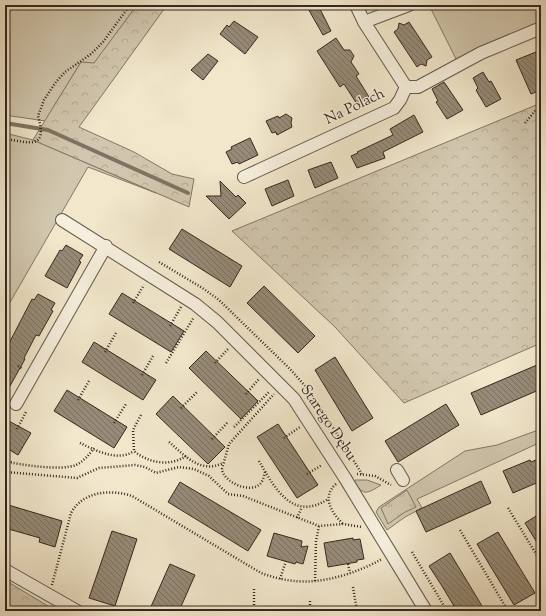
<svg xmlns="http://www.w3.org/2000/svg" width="546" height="616" font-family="'Sorts Mill Goudy',serif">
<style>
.green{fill:#d1c7ae;stroke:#827866}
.forest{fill:url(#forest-crowns);stroke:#827866}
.park{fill:url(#park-tufts);stroke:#827866}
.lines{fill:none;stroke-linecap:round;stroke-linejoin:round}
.stream{stroke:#7f7463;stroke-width:4}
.building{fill:url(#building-back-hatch);stroke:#34281f}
.minor-casing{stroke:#63584a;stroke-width:14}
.path{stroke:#34281f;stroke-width:2.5;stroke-dasharray:1 2;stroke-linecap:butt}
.minor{stroke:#f6efdd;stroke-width:12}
.labels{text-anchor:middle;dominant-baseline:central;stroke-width:3;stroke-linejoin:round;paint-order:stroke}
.street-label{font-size:15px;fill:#34281f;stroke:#f6efdd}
</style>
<defs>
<pattern id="forest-crowns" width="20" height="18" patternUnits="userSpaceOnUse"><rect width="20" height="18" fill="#d1c7ae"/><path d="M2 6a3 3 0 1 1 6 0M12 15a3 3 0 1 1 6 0" fill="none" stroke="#b4ab95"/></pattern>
<pattern id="park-tufts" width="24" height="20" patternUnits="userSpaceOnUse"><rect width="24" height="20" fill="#d1c7ae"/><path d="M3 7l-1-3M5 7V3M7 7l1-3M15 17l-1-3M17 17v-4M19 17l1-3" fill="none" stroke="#b4ab95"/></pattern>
<pattern id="building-back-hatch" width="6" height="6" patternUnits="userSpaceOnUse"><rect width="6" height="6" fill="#968b78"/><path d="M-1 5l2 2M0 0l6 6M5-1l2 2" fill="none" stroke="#7b7262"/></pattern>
</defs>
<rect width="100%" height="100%" fill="#f1e7cb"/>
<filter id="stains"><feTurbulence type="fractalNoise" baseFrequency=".005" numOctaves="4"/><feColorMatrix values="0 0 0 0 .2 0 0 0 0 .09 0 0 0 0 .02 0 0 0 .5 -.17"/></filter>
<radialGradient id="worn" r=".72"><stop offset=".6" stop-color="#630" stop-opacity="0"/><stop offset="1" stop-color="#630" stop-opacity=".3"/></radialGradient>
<path class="green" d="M5 5H137L94 64 81 62 45 121 5 115Z
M429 5H541V24L484 46 456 59Z
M5 133 33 140 156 193 88 167 5 311Z
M541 429V442L417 499 422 508 405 517 387 530 376 512 379 507 465 451 497 445Z
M355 480H367L381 485C368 493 364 497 354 482Z"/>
<path class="forest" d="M137 5H167L79 127 134 152 172 174 194 179 189 207 33 140 81 62 94 63Z
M541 103V343L404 403 335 327 232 231Z
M5 580 56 611H5Z"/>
<path class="park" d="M407 490 416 507 405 512 388 524 381 508Z"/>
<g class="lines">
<path class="stream" d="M5 123 48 130 188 193"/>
</g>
<path class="building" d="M306 5H318L331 31 323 35Z
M234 21 258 37 245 54 220 34 227 25 229 27Z
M409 22 432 57 427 60 426 66 421 64 417 67 394 32 398 29 399 23 404 25Z
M336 38 344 50H350L354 56 351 62 359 74 356 76 369 97 357 104 344 84 340 87 317 51Z
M541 50V90L531 94 516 60Z
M208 54 218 61 203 80 191 70Z
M483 72 489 82 491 81 501 99 486 107 476 90 478 88 473 78Z
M444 82 463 110 447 119 436 102 438 101 432 89Z
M286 114 292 118 291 123 292 127 277 135 276 132 272 133 266 121 278 116 279 118Z
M414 115 423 132 383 152 385 158 357 168 351 156 358 153 357 152 393 135 390 129Z
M250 138 258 155 239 164 238 162 232 164 226 152 232 149 231 147Z
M331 162 338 178 315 188 308 170Z
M288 180 294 196 272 206 265 189Z
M220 181 236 197 238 195 246 203 229 219 206 196H221Z
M182 229 242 266 230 287 169 249Z
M66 245 83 255 79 261 81 262 67 288 45 276 60 250 62 251Z
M264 286 315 336 298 353 247 303Z
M122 293 184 331 171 352 109 314Z
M38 294 55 303 51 310 53 311 39 336 36 335 24 358 25 359 5 395V351L32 299 34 300Z
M94 342 156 380 143 400 82 362Z
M206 351 258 401 241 419 189 368Z
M335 357 373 418 352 431 315 370Z
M537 365 541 374V389L481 415 471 393Z
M67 390 127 427 114 448 54 411Z
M173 396 225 447 208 464 156 414Z
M446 404 459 425 398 462 385 441Z
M5 419 31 433 18 455 5 447Z
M278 424 318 485 297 498 257 437Z
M541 458V481L513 493 503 471 530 460 531 462Z
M481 481 491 503 426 532 416 511Z
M180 482 261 530 248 551 168 502Z
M5 504 62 521 55 547 39 542 40 538 5 528Z
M541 513V549L525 523Z
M112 531 137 539 115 606 89 598Z
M498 532 535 593 514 605 477 544Z
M274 533 302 541 301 547 308 546 303 564 296 562 295 564 267 556Z
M353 538V540L360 539 364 559 357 560V562L328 567 324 543Z
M450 553 470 586 485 611H457L442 586 429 566Z
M170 564 195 575 179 611H149Z"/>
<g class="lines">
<g class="minor-casing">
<path id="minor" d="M364 22 409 5
M406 87H418L481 53 541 28
M244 177 394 108 400 100 406 87 364 22 356 5
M62 220 195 304 217 322 294 399 345 478 426 611
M16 404 106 246
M397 470 403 480
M5 570 77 611"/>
</g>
<path class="path" d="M525 123 535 111 541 108
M5 139C29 142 48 151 38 116L44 100 56 82 65 72 91 54 103 42 130 5
M159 262 204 289 219 300 290 369 312 394 362 474
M133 303 144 285
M170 326 181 307
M105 352 116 333
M166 363 194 317
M215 363 228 349
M18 366 23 369
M142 375 153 356
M246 394 259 379
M78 400 89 381
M181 408 197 392
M141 415 133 430 134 451C148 463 170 467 186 456
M114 423 126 404
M234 427 270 391
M17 429 26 412
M284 438 300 427
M212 439 228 422
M169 442C185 456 201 474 223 463
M80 443C97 451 118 462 134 451
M5 461C20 465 62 471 76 465 84 461 89 455 94 448
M259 461C275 489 293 522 328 499
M5 472 77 478 99 468 135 465 145 467 156 473 179 467 194 469 209 476 228 494 243 496 319 526 343 524 362 527
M265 472C264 476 263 481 260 484 250 494 223 482 222 469L229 444 274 394
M307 474 322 465
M357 474 375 476 391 485
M336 484C321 497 332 513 343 524
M508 508 541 562
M297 518 302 507
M460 530 508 611
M412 552 447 611
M348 564 350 573
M280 579 286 561
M315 581 316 541 319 526
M52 585 71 513C83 491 111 489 132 496L261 573C272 577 283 580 295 581 323 584 357 573 382 559
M353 587 357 611
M254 611V589
M310 611V599
M405 611 412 608"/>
<use href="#minor" class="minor"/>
</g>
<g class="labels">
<g class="street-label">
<text transform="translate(355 107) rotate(-26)">Na Polach</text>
<text transform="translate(328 423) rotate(56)">Starego Dębu</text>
</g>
</g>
<rect width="546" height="616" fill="none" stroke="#f1e7cb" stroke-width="20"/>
<rect x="6" y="6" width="534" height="604" fill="none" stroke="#34281f" stroke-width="2"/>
<rect x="10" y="10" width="526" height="596" fill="none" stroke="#34281f"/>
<rect width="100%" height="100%" filter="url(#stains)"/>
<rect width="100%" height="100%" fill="url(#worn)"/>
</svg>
